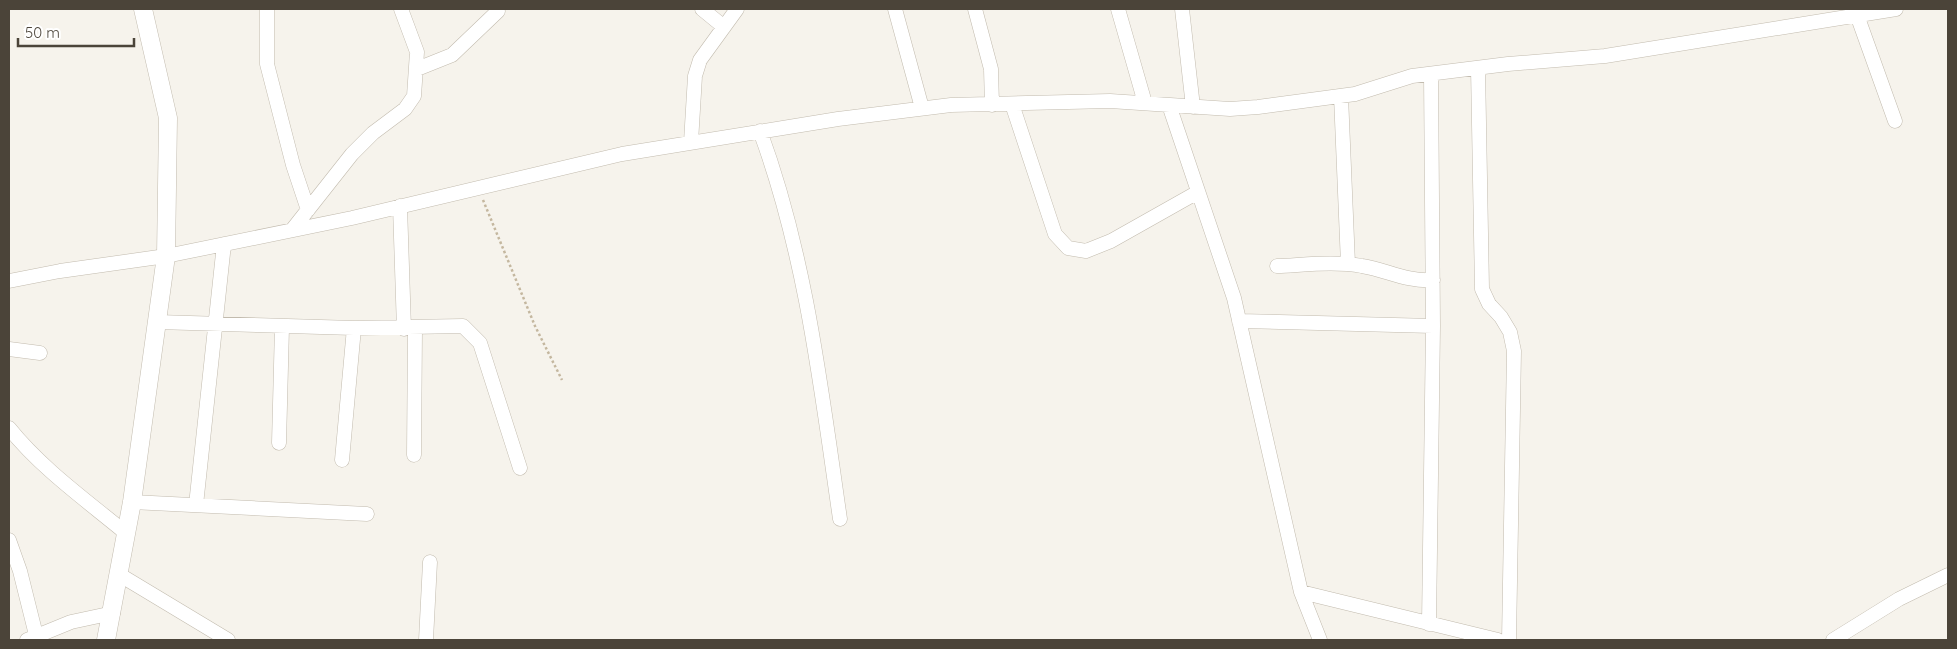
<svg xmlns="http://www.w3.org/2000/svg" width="1957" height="649" font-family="Quicksand,sans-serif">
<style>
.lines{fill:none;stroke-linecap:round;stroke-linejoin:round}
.minor-casing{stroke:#c2bbae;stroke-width:15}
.tertiary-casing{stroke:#c2bbae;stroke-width:19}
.path{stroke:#c4b79f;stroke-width:2.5;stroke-dasharray:2.5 2.5;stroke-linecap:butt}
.minor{stroke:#fff;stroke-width:14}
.tertiary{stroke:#fff;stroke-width:18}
</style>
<rect width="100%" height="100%" fill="#f6f3ec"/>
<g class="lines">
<g class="minor-casing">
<path id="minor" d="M267 9V64L293 165 308 210
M702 9 724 27
M895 9 922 108
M975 9 991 69 992 105
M1118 9 1145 103
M1182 9 1193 107
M1857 15 1895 121
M1478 68 1482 289 1489 304 1501 317 1510 332 1514 351 1509 640
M417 69 452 55 498 11
M1341 96 1348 264
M1012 104 1055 234 1068 248 1086 251 1111 241 1198 192
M1169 105 1234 298 1301 592 1320 640
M760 131C806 256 821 388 840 519
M691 142 695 76 700 60 737 9
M400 206 404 329
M292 230 352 154 373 133 405 109 414 96 417 52 401 9
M1277 266C1304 265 1335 261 1362 266 1387 270 1407 282 1433 280
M9 281 60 271 166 256 352 218 622 154 838 119 951 105 1110 101 1230 109 1258 107 1355 94 1412 76 1508 64 1605 56 1896 9
M1239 321 1433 326
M157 322 354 328 463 326 480 343 520 468
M9 349 40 353
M9 428C42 469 86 500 127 534
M279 443 282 327
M414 455 415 329
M342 460 354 328
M132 502 367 514
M196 505 224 244
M9 540 20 571 36 635 40 640
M120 575 228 640
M1301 592 1498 640
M1429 624 1433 326 1431 74
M27 640 71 622 113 613
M426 640 430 562
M1833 640 1899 599 1948 575"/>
</g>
<g class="tertiary-casing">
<path id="tertiary" d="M106 640 132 502 166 256 168 118 143 9"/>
</g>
<path class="path" d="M483 200 535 326 562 380"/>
<use href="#minor" class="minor"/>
<use href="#tertiary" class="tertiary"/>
</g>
<rect width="1957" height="649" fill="none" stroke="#4b4439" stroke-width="20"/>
<path d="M18 38v8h116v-8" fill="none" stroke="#4b4439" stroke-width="2.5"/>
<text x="25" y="38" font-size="15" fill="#4b4439" stroke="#ffffff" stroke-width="4" paint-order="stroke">50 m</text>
</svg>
